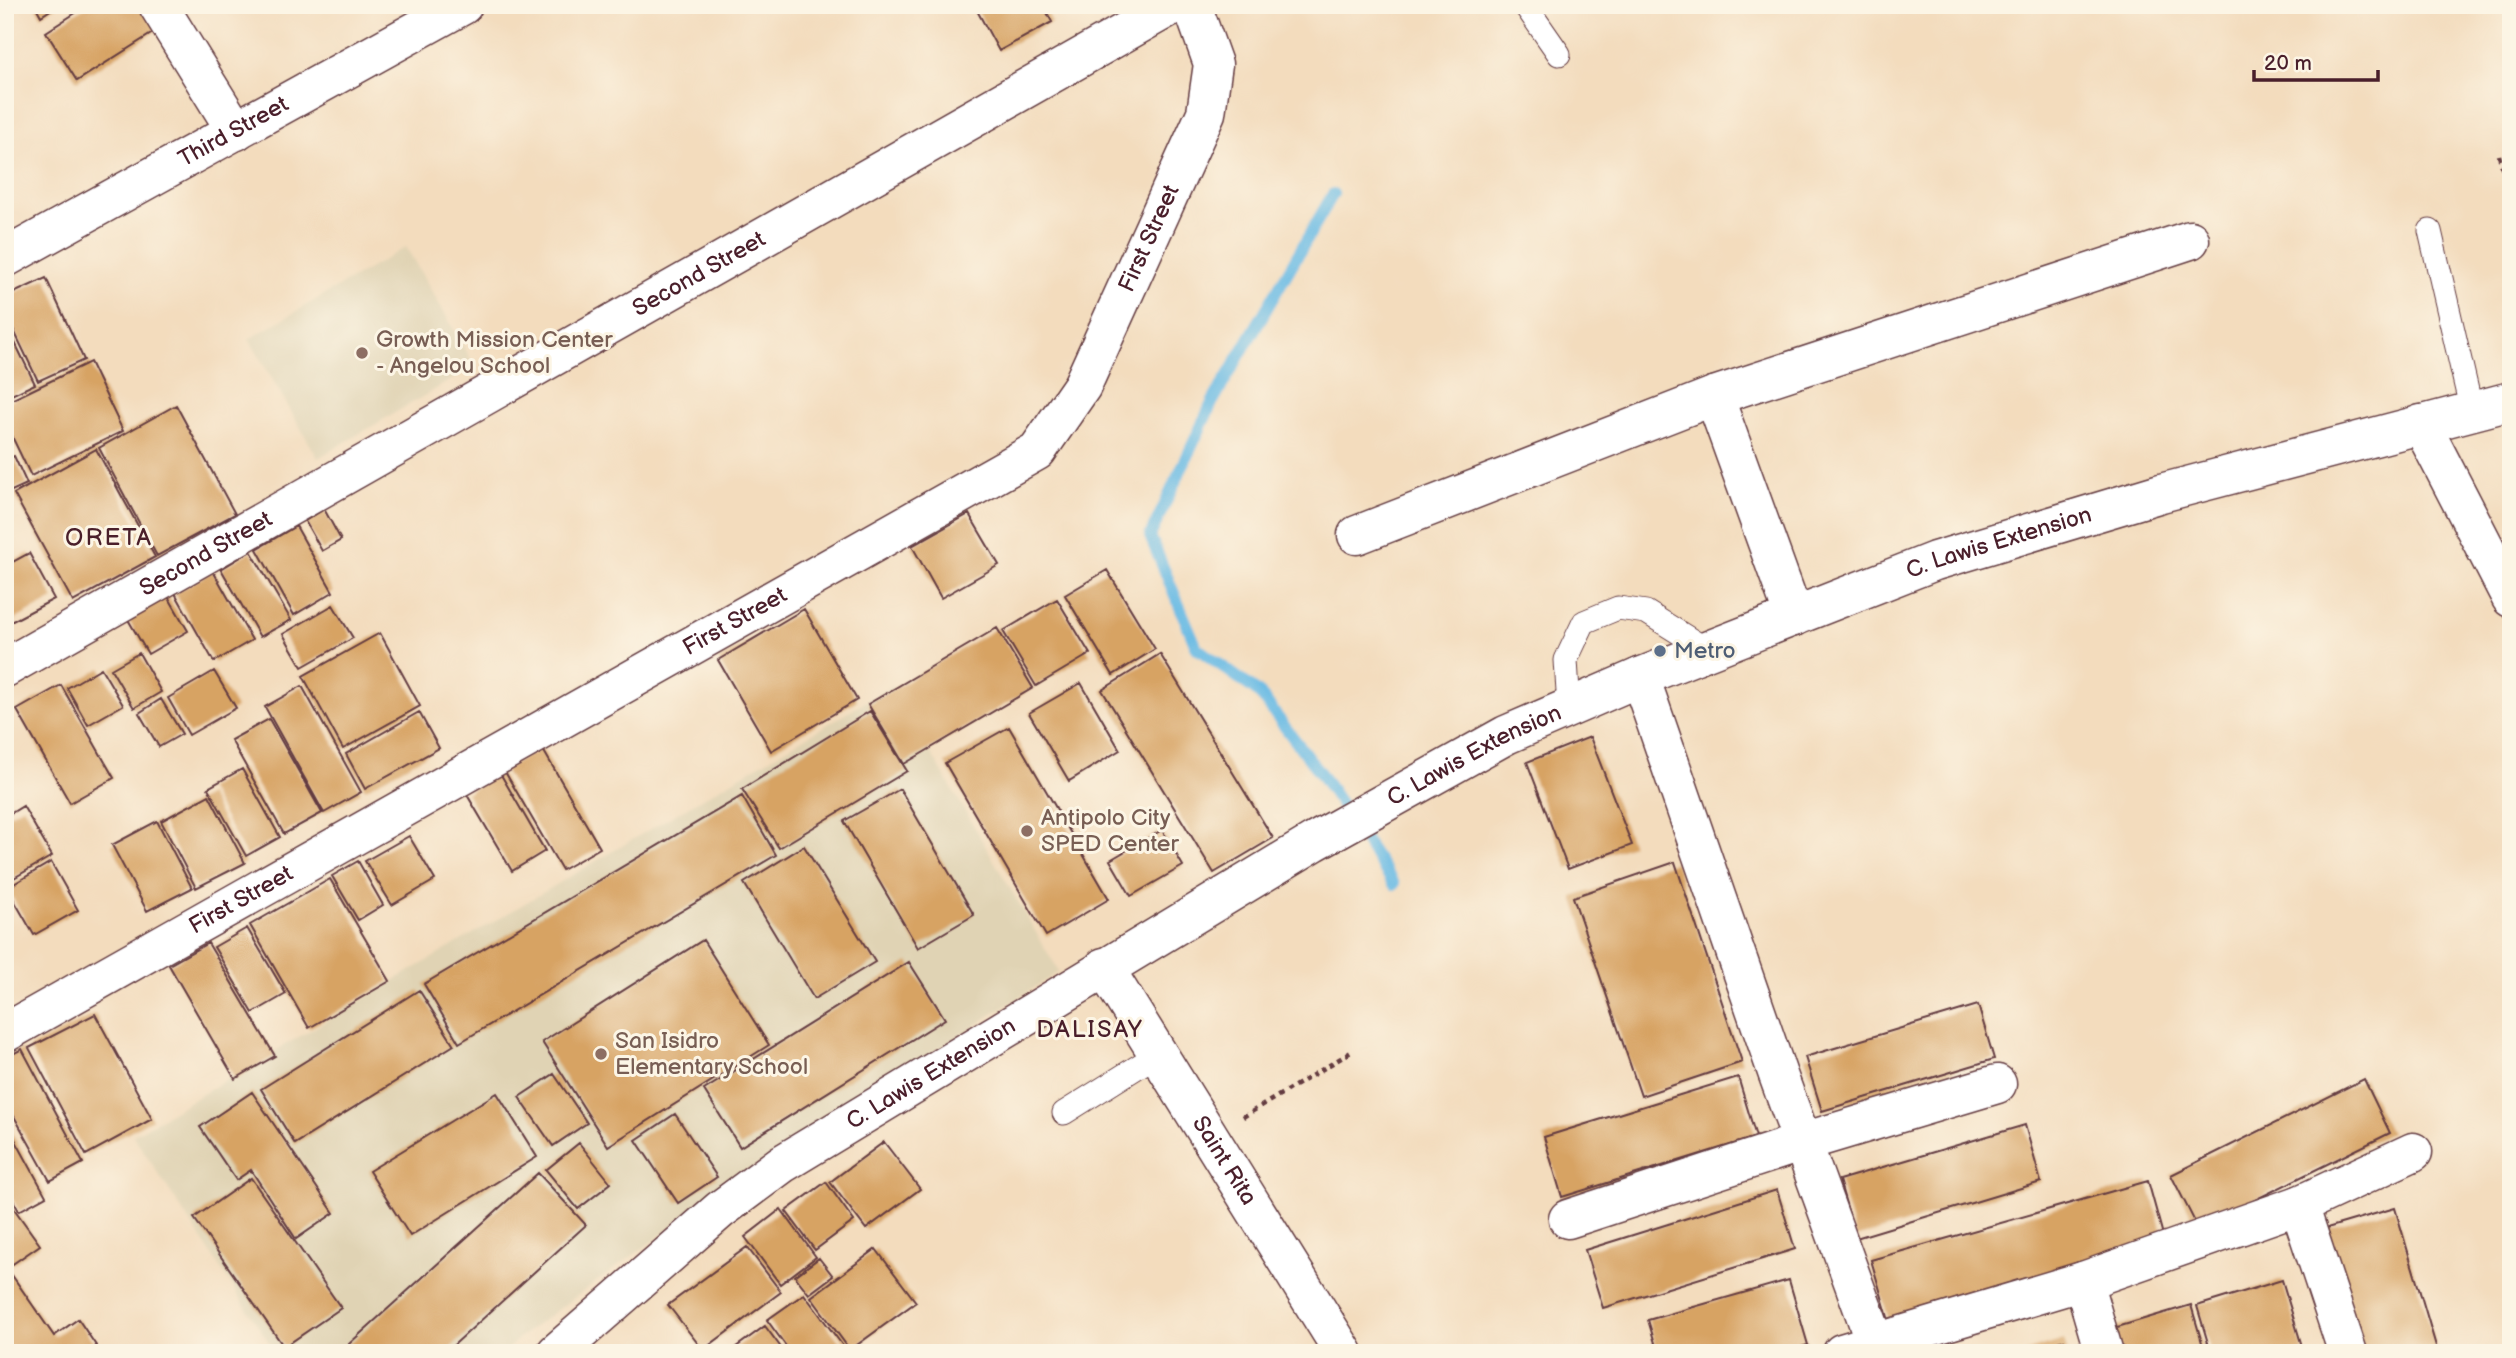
<svg xmlns="http://www.w3.org/2000/svg" width="2516" height="1358" font-family="'Balsamiq Sans',sans-serif">
<style>
.built{fill:#e0d3b4}
.lines{fill:none;stroke-linecap:round;stroke-linejoin:round}
.stream{stroke:#68bae4;stroke-width:12}
.building{fill:#d7a364}
.service-casing{stroke:#633b41;stroke-width:25}
.minor-casing{stroke:#633b41;stroke-width:41}
.tertiary-casing{stroke:#633b41;stroke-width:41}
.path{stroke:#633b41;stroke-width:4.5;stroke-dasharray:5 5;stroke-linecap:butt}
.service{stroke:#fff;stroke-width:23}
.minor{stroke:#fff;stroke-width:38}
.tertiary{stroke:#fff;stroke-width:38}
.education-dot{fill:#8d6e63;stroke:#fcf5e5;stroke-width:2.5}
.service-dot{fill:#5c6f8a;stroke:#fcf5e5;stroke-width:2.5}
.labels{text-anchor:middle;dominant-baseline:central;stroke-width:6;stroke-linejoin:round;paint-order:stroke}
.street-label{font-size:23px;fill:#4a1f2b;stroke:#fcf5e5}
.education-label{font-size:23px;fill:#785e54;stroke:#fcf5e5;text-anchor:start}
.service-label{font-size:23px;fill:#4e5e75;stroke:#fcf5e5;text-anchor:start}
.neighbourhood-label{font-size:24px;letter-spacing:2px;fill:#4a1f2b;stroke:#fcf5e5}
</style>
<rect width="100%" height="100%" fill="#fcf5e5"/>
<filter id="ink" filterUnits="userSpaceOnUse"><feTurbulence type="fractalNoise" baseFrequency=".0143" numOctaves="2"/><feDisplacementMap in="SourceGraphic" scale="14" xChannelSelector="R" yChannelSelector="G"/><feConvolveMatrix kernelMatrix="1 2 1 2 8 2 1 2 1" color-interpolation-filters="sRGB"/></filter>
<filter id="wash" filterUnits="userSpaceOnUse"><feTurbulence type="fractalNoise" baseFrequency=".00686" numOctaves="4" result="noise"/><feDisplacementMap in="SourceGraphic" scale="28" xChannelSelector="R" yChannelSelector="G"/><feGaussianBlur stdDeviation="1.57" result="paint"/><feColorMatrix in="noise" values="0 0 0 0 0 0 0 0 0 0 0 0 0 0 0 0 0 1.4 0 .05"/><feComposite in="paint" operator="in"/></filter>
<g filter="url(#wash)">
<rect width="100%" height="100%" fill="#f3dcbd"/>
<path class="built" d="M406 247 475 366 318 458 249 339Z
M892 686 1059 972 771 1156 520 1337 503 1353H276L133 1135Z"/>
<g class="lines">
<path class="stream" d="M1333 194 1212 403 1150 536 1197 648 1259 693 1320 773 1394 884"/>
</g>
<g id="blocks">
<path class="building" d="M35 5H58L41 16Z
M88 5H144L159 29 77 81 46 32Z
M974 5H1043L1052 22 999 51Z
M46 278 84 360 38 381 5 312V297Z
M5 322 35 384 5 398Z
M90 362 123 431 31 476 5 422V403Z
M176 405 235 514 157 556 99 448Z
M96 449 155 557 73 602 14 494Z
M14 456 27 484 5 494V460Z
M324 509 341 540 322 551 305 521Z
M969 514 999 565 941 598 912 546Z
M296 526 333 592 294 615 257 549Z
M251 551 291 620 260 637 221 569Z
M29 553 54 599 5 625V566Z
M1107 570 1155 649 1113 675 1065 595Z
M213 571 252 640 214 662 175 593Z
M162 586 188 631 148 654 122 609Z
M1057 599 1090 654 1036 686 1003 631Z
M333 605 353 638 302 667 283 634Z
M804 609 857 700 771 751 718 660Z
M997 628 1033 688 904 764 868 704Z
M380 633 420 706 343 749 303 676Z
M139 653 161 692 134 708 111 669Z
M1160 654 1273 838 1214 873 1102 690Z
M101 668 123 705 88 725 67 688Z
M214 671 236 708 189 735 168 698Z
M1081 683 1120 750 1069 781 1029 713Z
M61 685 114 778 70 803 17 710Z
M302 686 361 792 324 813 265 707Z
M161 699 182 734 159 747 139 713Z
M870 711 907 771 779 848 742 789Z
M419 712 439 748 365 789 346 754Z
M269 719 322 813 284 834 231 740Z
M1009 727 1109 899 1046 936 945 763Z
M1590 737 1632 845 1568 869 1527 762Z
M542 748 600 848 562 870 504 770Z
M242 769 280 837 246 856 208 788Z
M500 773 545 851 512 871 466 793Z
M900 789 974 915 918 948 844 821Z
M209 795 245 863 196 888 161 821Z
M742 796 776 855 459 1043 424 984Z
M23 806 52 856 5 883V817Z
M157 821 192 888 147 911 112 845Z
M1162 830 1183 866 1131 896 1110 860Z
M409 836 435 880 392 905 365 861Z
M804 846 875 962 814 999 744 883Z
M358 861 383 905 358 920 332 876Z
M51 862 78 910 34 935 7 888Z
M1675 862 1742 1062 1641 1096 1573 897Z
M330 879 390 981 309 1028 250 925Z
M247 928 286 994 253 1013 214 947Z
M703 940 769 1045 608 1146 542 1042Z
M208 943 275 1056 235 1079 169 965Z
M909 962 945 1019 740 1147 704 1090Z
M419 990 454 1045 295 1144 261 1089Z
M1978 1005 1994 1059 1822 1111 1805 1057Z
M95 1014 152 1119 86 1155 29 1048Z
M22 1049 83 1163 50 1181 5 1100V1058Z
M554 1074 587 1123 553 1146 519 1097Z
M1738 1077 1756 1137 1562 1197 1544 1137Z
M2364 1079 2390 1133 2198 1228 2171 1175Z
M252 1092 334 1213 296 1239 251 1170 236 1180 200 1127Z
M497 1093 537 1157 410 1236 369 1171Z
M675 1114 717 1177 678 1203 636 1140Z
M5 1121 46 1196 19 1211 5 1186Z
M2025 1125 2041 1182 1856 1238 1839 1180Z
M884 1142 920 1189 866 1229 830 1182Z
M579 1143 611 1183 578 1209 546 1170Z
M538 1173 586 1225 445 1353H339Z
M251 1178 341 1308 284 1347 194 1218Z
M2148 1181 2166 1246 1890 1324 1871 1260Z
M826 1182 854 1221 815 1250 786 1211Z
M1777 1190 1795 1249 1603 1308 1585 1250Z
M10 1203 40 1245 7 1268 54 1336 78 1319 101 1353H5V1206Z
M2395 1208 2438 1353H2364L2327 1228Z
M781 1209 816 1257 780 1284 745 1237Z
M747 1247 781 1292 703 1350 705 1353H688L699 1345 668 1305Z
M876 1249 916 1302 850 1350 811 1297Z
M819 1258 833 1276 809 1294 795 1276Z
M1789 1280 1808 1345 1780 1353H1658L1648 1320Z
M2282 1280 2304 1353H2211L2197 1306Z
M804 1294 843 1346 834 1353H791L767 1320Z
M2191 1305 2205 1353H2121L2114 1328Z
M765 1326 785 1353H728Z
M2064 1340 2068 1353H2025V1352Z"/>
</g>
</g>
<g filter="url(#ink)">
<use href="#blocks" fill-opacity="0" stroke="#633b41" stroke-width="2"/>
<g class="lines">
<g class="service-casing">
<path id="service" d="M1525 5 1559 54
M2430 231 2472 412
M1569 708 1566 660 1584 622 1618 608 1646 612 1707 650
M1064 1113 1158 1054"/>
</g>
<g class="minor-casing">
<g id="minor">
<path d="M158 5 236 131"/>
<path id="s1" d="M5 258 463 5"/>
<path d="M1714 396 1794 617"/>
<path d="M2421 424 2511 598"/>
<path d="M1357 535 1714 396 2190 240"/>
<path id="s2" d="M5 668 1173 5"/>
<path d="M1640 677 1778 1075 1879 1353"/>
<path id="s3" d="M1104 967 1344 1353"/>
<path id="s4" d="M5 1033 1037 451 1082 386 1206 113 1213 64 1192 5"/>
<path d="M2299 1205 2348 1353"/>
<path d="M1568 1219 1803 1142 1997 1084"/>
<path d="M2083 1281 2104 1353"/>
<path d="M1842 1353 2083 1281 2299 1205 2413 1152"/>
</g>
</g>
<g class="tertiary-casing">
<g id="tertiary">
<path id="s5" d="M556 1353 720 1210 782 1164 1314 842 1506 735 1640 677 1935 561 2161 493 2511 401"/>
</g>
</g>
<path class="path" d="M2499 155 2511 204
M1243 1117 1351 1052"/>
<use href="#service" class="service"/>
<use href="#minor" class="minor"/>
<use href="#tertiary" class="tertiary"/>
</g>
</g>
<g class="education-dot">
<circle cx="362" cy="353" r="7"/>
<circle cx="1027" cy="831" r="7"/>
<circle cx="601" cy="1054" r="7"/>
</g>
<circle class="service-dot" cx="1660" cy="651" r="7"/>
<g class="labels">
<g class="street-label">
<text stroke="none"><textPath href="#s1" startOffset="261">Third Street</textPath></text>
<text stroke="none"><textPath href="#s4" startOffset="1426">First Street</textPath></text>
<text stroke="none"><textPath href="#s2" startOffset="798">Second Street</textPath></text>
<text stroke="none"><textPath href="#s5" startOffset="1666">C. Lawis Extension</textPath></text>
<text stroke="none"><textPath href="#s2" startOffset="231">Second Street</textPath></text>
<text stroke="none"><textPath href="#s4" startOffset="838">First Street</textPath></text>
<text stroke="none"><textPath href="#s5" startOffset="1099">C. Lawis Extension</textPath></text>
<text stroke="none"><textPath href="#s4" startOffset="271">First Street</textPath></text>
<text stroke="none"><textPath href="#s5" startOffset="469">C. Lawis Extension</textPath></text>
<text stroke="none"><textPath href="#s3" startOffset="228">Saint Rita</textPath></text>
</g>
<g class="education-label">
<text x="376" y="340">Growth Mission Center<tspan x="376" dy="26">- Angelou School</tspan></text>
<text x="1041" y="818">Antipolo City<tspan x="1041" dy="26">SPED Center</tspan></text>
<text x="615" y="1041">San Isidro<tspan x="615" dy="26">Elementary School</tspan></text>
</g>
<g class="service-label">
<text x="1674" y="651">Metro</text>
</g>
<g class="neighbourhood-label">
<text x="109" y="537">ORETA</text>
<text x="1090" y="1029">DALISAY</text>
</g>
</g>
<rect width="2516" height="1358" fill="none" stroke="#fcf5e5" stroke-width="28"/>
<path d="M2254 70v10h124v-10" fill="none" stroke="#4a1f2b" stroke-width="3.5"/>
<text x="2264" y="70" font-size="21" fill="#4a1f2b" stroke="#fcf5e5" stroke-width="5" paint-order="stroke">20 m</text>
</svg>
